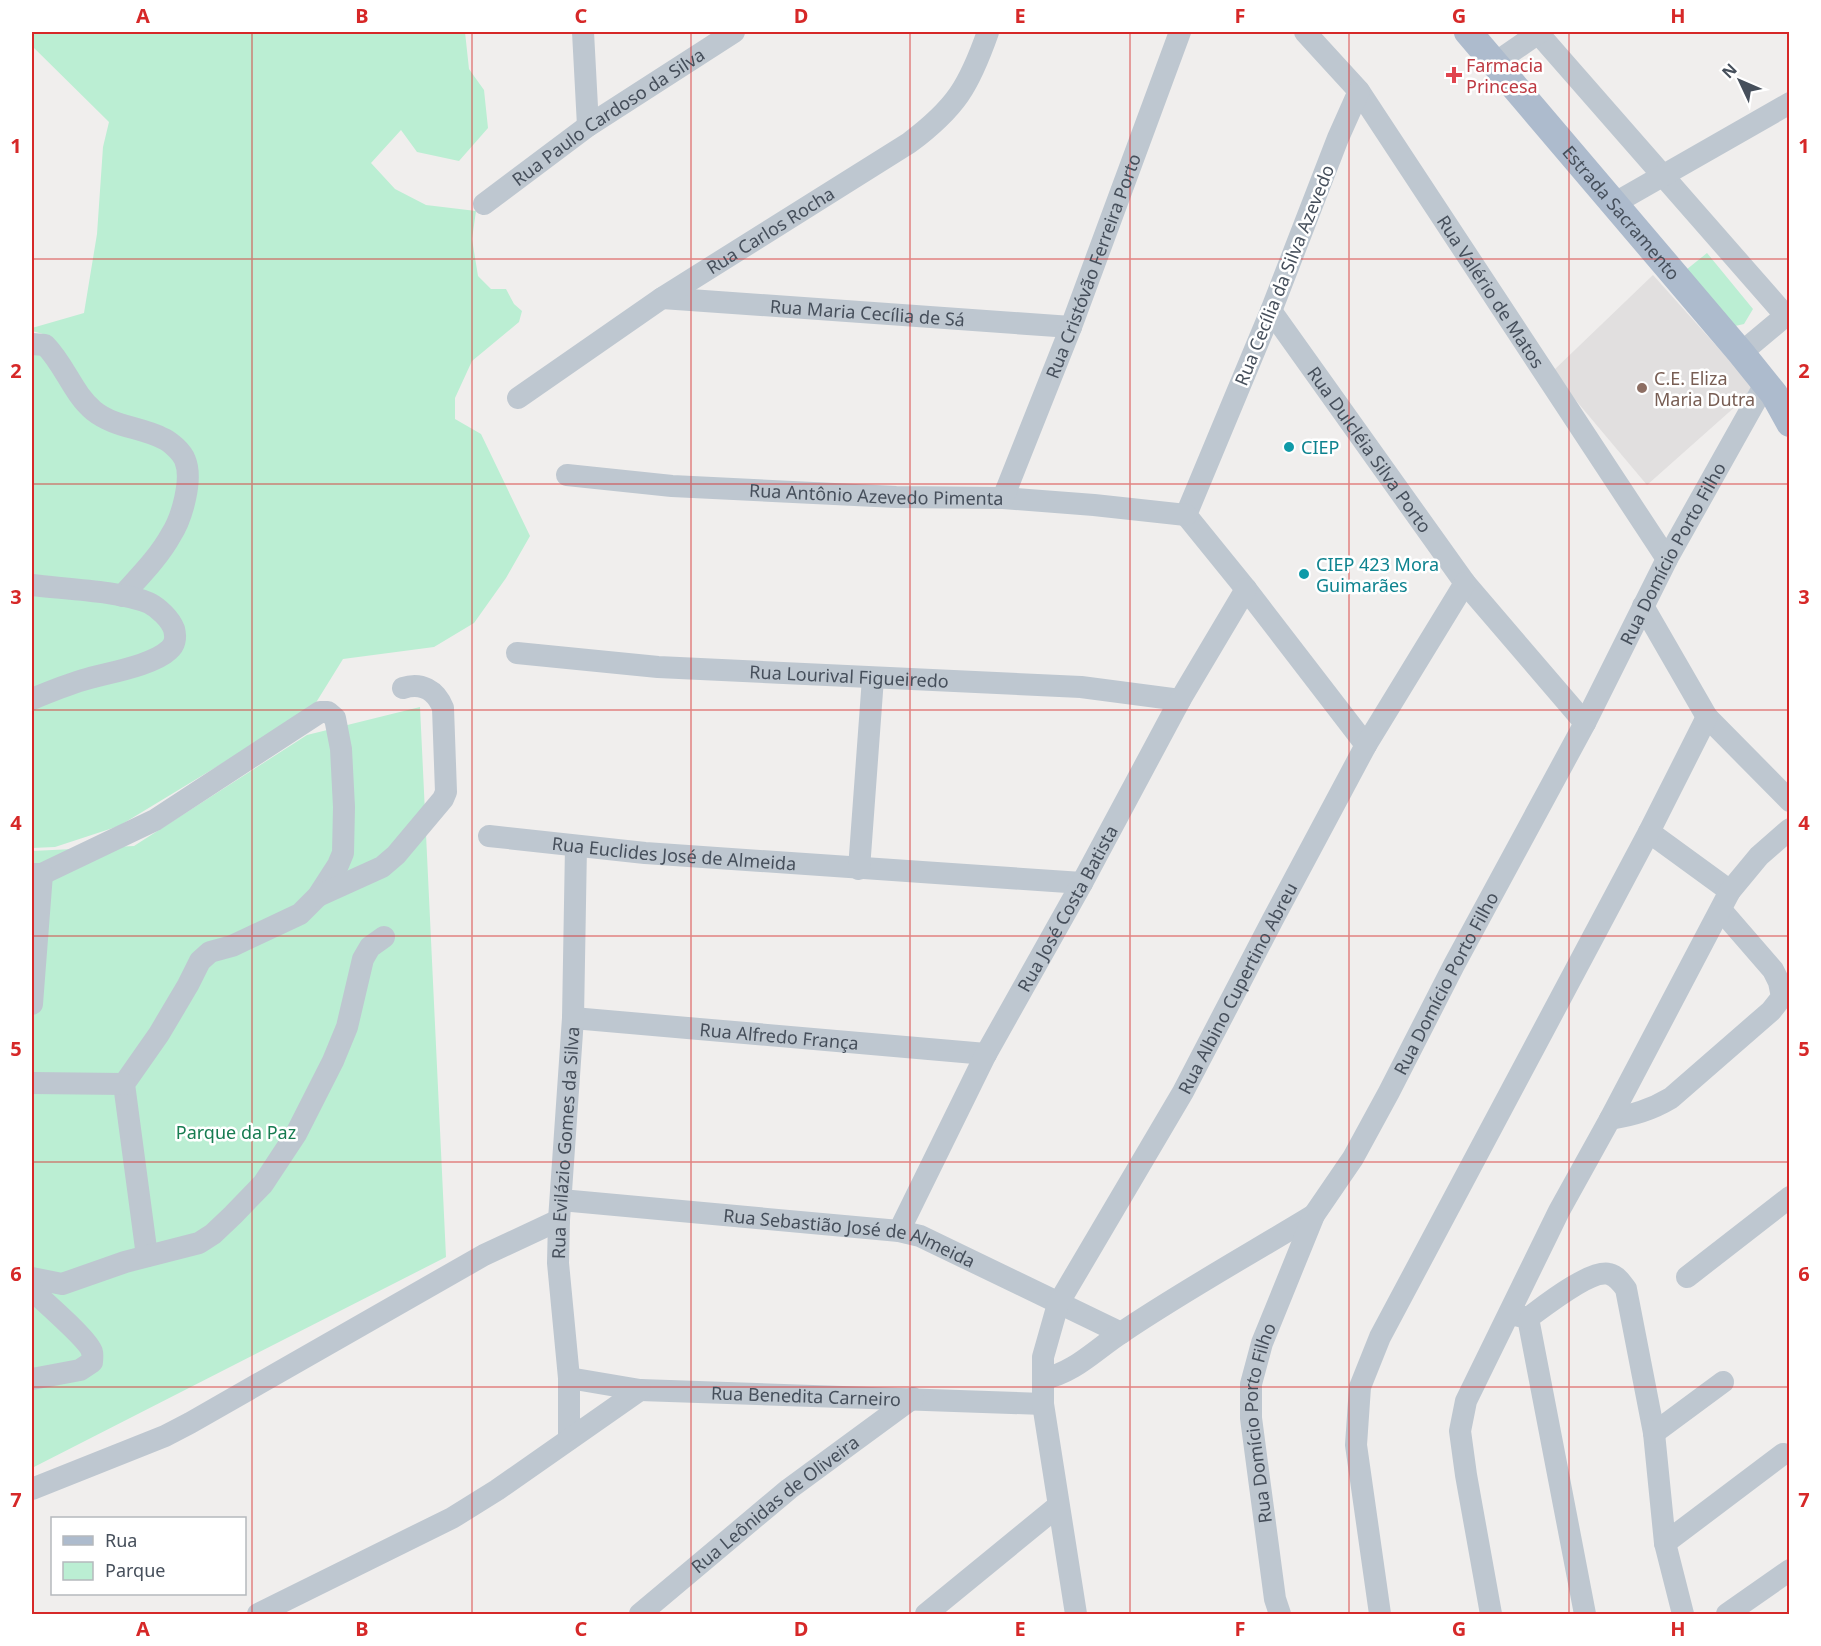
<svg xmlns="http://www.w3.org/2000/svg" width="1821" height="1646" font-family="'Noto Sans',sans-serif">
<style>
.education{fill:#e1dfdf}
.green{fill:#bbeed3}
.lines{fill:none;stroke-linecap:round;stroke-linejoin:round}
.minor{stroke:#bec7d0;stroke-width:22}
.major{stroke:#adbbcd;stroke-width:28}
.grid{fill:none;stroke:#d62828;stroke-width:1.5;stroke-opacity:0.55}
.health-dot{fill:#e0444e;stroke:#fff;stroke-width:2}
.education-dot{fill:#8d6e63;stroke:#fff;stroke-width:2}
.culture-dot{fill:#0f9aa8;stroke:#fff;stroke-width:2}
.labels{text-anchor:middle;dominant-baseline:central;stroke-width:5;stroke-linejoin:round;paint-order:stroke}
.health-label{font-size:18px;fill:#be3a42;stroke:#fff;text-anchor:start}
.street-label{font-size:18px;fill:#464f5b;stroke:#fff}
.education-label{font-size:18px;fill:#785e54;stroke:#fff;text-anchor:start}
.culture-label{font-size:18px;fill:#0d838f;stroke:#fff;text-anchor:start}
.park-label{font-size:18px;fill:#177c51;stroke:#fff}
.neatline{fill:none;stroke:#d62828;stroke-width:2}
.grid-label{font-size:20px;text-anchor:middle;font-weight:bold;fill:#d62828}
</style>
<rect width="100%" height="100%" fill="#f0eeed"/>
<path class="education" d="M1653 275 1755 389 1647 485 1552 372Z"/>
<path class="green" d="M32 32H465L469 69 484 90 488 128 459 161 417 152 401 130 371 163 395 189 426 205 476 211 472 239 478 276 491 289H506L514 304 522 311 519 322 472 361 455 398V419L481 434 530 536 506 578 474 623 434 647 343 659 312 709 119 826 55 847 32 848V333L44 337 43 334 32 331V328L84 313 97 234 103 147 109 122 32 46Z
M1707 253 1753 309 1744 324 1726 328 1681 274Z
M420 707 446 1257 32 1468V851L134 846 307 735Z"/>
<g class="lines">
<g class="minor">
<path d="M583 32 588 126"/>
<path id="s1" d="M1305 32 1359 91 1667 559"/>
<path d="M1538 33 1785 315"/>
<path d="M1495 63 1540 32"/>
<path d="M1359 91 1338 138 1271 311 1186 515 1246 589 1366 745"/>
<path d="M1615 203 1790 103"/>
<path id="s2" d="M484 204 588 126 734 32"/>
<path id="s3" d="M662 298 1071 327"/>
<path id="s4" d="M1271 311 1465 583 1585 723"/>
<path d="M32 344 45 345C65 365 73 394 94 411 114 427 140 427 162 438 170 441 182 452 185 460 193 479 182 518 171 535 159 557 139 577 122 596"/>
<path d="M1741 353 1790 312"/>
<path id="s5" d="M518 398 662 298 909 143C956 108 969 86 988 32"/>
<path id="s6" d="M567 475 672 486 896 497 1003 498 1094 505 1186 515"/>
<path id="s7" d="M1003 498 1071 327 1180 32"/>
<path d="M32 585C64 589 121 591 149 603 159 608 170 619 174 629 176 637 176 644 169 650 152 666 106 673 83 680 66 685 49 692 32 699"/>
<path d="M1643 606 1707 717 1790 801"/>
<path id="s8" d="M517 653 658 667 1081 687 1180 700"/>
<path d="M1649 832 1730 891"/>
<path id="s9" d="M489 836 645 853 1082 883"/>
<path d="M859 869 873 678"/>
<path d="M32 874H42L155 820 320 712H328L335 718 341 749 344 807 343 853 338 865 318 896 300 914 232 946 210 952 200 961 188 985 159 1034 124 1084 147 1256"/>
<path d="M318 896 382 867 396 855 443 799 446 792 443 708C436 690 421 682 403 688"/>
<path d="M32 1004 42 874"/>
<path id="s10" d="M573 1018 986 1054"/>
<path d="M32 1083 124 1084"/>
<path d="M1610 1119C1633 1115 1651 1110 1671 1098L1771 1011 1782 997 1779 982 1773 970 1721 910"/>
<path id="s11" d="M561 1200 899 1231 920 1236 1121 1333"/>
<path id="s12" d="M899 1231 986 1054 1082 883 1180 700 1246 589"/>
<path d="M1687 1277 1790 1197"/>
<path d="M32 1278 62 1284 125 1262 199 1243 213 1234 233 1215 263 1184 296 1134 333 1061 347 1027 363 959 370 947 384 937"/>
<path d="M32 1290C43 1301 89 1340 92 1352 93 1354 92 1360 92 1362L80 1370 32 1379"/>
<path d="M1515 1315 1528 1318 1585 1614"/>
<path d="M1528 1318C1543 1307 1591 1269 1609 1274 1617 1276 1621 1282 1626 1289L1654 1433 1665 1543 1683 1614"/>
<path id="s13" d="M569 1378 640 1390 1043 1404"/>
<path d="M1043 1379C1074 1373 1095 1350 1121 1333 1183 1291 1250 1254 1314 1215"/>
<path d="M1654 1433 1723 1382"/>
<path id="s14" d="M569 1439V1378L558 1263 559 1220 573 1018 576 846"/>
<path d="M32 1489 165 1436 190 1423 484 1255 559 1220"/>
<path d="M1665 1543 1783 1454"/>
<path d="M258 1614 452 1518 497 1490 640 1390"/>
<path id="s15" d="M640 1614 789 1489 913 1398"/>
<path d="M926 1614 1058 1506"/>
<path id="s16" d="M1076 1614 1043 1404V1357L1058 1304 1183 1092 1272 921 1366 745 1465 583"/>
<path id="s17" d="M1280 1614 1275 1599 1251 1418V1384L1262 1343 1314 1215 1353 1158 1389 1092 1454 965 1585 723 1667 559 1765 384"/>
<path d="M1380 1614 1356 1445 1360 1387 1380 1337 1649 832 1707 717"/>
<path d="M1491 1614 1466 1475 1460 1431 1466 1401 1559 1211 1610 1119 1730 891 1759 856 1790 829"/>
<path d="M1727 1614 1790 1570"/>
</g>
<path class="major" id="s18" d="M1468 32 1741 353 1774 394 1790 423"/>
</g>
<path class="grid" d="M252 32V1614M472 32V1614M691 32V1614M910 32V1614M1130 32V1614M1349 32V1614M1569 32V1614M32 259H1790M32 484H1790M32 710H1790M32 936H1790M32 1162H1790M32 1387H1790"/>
<path class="health-dot" d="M1451 66h6v6h6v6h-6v6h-6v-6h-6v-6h6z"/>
<circle class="education-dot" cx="1642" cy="388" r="6"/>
<g class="culture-dot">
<circle cx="1289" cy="447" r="6"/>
<circle cx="1304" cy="574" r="6"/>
</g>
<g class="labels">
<g class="health-label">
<text x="1466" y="65">Farmacia<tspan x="1466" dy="21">Princesa</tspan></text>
</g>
<g class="street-label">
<text stroke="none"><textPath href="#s2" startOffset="152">Rua Paulo Cardoso da Silva</textPath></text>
<text stroke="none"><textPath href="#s18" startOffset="237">Estrada Sacramento</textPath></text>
<text stroke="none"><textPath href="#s5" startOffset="303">Rua Carlos Rocha</textPath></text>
<text stroke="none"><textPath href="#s7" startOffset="249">Rua Cristóvão Ferreira Porto</textPath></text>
<text transform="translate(1284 275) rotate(-68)">Rua Cecília da Silva Azevedo</text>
<text stroke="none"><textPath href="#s1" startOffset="320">Rua Valério de Matos</textPath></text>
<text stroke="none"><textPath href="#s3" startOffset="206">Rua Maria Cecília de Sá</textPath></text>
<text stroke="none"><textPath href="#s4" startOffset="170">Rua Dulcléia Silva Porto</textPath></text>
<text stroke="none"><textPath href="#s6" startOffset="310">Rua Antônio Azevedo Pimenta</textPath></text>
<text stroke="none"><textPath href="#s17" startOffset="1166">Rua Domício Porto Filho</textPath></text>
<text stroke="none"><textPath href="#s8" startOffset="333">Rua Lourival Figueiredo</textPath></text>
<text stroke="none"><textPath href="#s9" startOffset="186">Rua Euclides José de Almeida</textPath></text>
<text stroke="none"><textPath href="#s12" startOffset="364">Rua José Costa Batista</textPath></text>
<text stroke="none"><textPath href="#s17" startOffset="680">Rua Domício Porto Filho</textPath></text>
<text stroke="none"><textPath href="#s16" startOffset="678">Rua Albino Cupertino Abreu</textPath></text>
<text stroke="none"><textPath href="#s10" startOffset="207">Rua Alfredo França</textPath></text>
<text stroke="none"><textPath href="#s14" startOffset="297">Rua Evilázio Gomes da Silva</textPath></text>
<text stroke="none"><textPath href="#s11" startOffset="292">Rua Sebastião José de Almeida</textPath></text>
<text stroke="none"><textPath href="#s13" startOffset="238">Rua Benedita Carneiro</textPath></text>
<text stroke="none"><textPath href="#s17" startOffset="194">Rua Domício Porto Filho</textPath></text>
<text stroke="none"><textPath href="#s15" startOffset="174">Rua Leônidas de Oliveira</textPath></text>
</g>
<g class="education-label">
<text x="1654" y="378">C.E. Eliza<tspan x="1654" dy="21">Maria Dutra</tspan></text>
</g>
<g class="culture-label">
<text x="1301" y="447">CIEP</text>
<text x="1316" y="564">CIEP 423 Mora<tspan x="1316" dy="21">Guimarães</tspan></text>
</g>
<g class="park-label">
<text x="236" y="1132">Parque da Paz</text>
</g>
</g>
<rect width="1821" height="1646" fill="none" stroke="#ffffff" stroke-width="66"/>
<rect x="51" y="1517" width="195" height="78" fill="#ffffff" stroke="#b5b9bd" stroke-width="1.5"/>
<rect x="63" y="1536" width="30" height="9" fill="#adbbcd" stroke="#b5b9bd" stroke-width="1.5"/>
<text x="105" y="1547" font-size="18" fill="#464f5b">Rua</text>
<rect x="63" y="1562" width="30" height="18" fill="#bbeed3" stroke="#b5b9bd" stroke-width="1.5"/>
<text x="105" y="1577" font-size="18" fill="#464f5b">Parque</text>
<g transform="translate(1740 81) rotate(314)" stroke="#ffffff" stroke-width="4.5" paint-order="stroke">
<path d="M0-4.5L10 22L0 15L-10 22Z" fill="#464f5b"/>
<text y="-9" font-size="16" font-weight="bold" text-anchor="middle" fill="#464f5b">N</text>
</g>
<rect x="33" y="33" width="1755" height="1580" class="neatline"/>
<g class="grid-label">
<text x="143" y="23">A</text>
<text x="362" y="23">B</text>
<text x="581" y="23">C</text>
<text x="801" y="23">D</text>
<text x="1020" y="23">E</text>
<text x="1240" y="23">F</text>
<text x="1459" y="23">G</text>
<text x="1678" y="23">H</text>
<text x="16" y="153">1</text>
<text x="1804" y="153">1</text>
<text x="16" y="378">2</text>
<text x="1804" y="378">2</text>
<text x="16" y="604">3</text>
<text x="1804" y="604">3</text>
<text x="16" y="830">4</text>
<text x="1804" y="830">4</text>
<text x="16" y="1056">5</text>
<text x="1804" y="1056">5</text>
<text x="16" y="1281">6</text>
<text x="1804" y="1281">6</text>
<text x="16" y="1507">7</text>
<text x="1804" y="1507">7</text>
<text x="143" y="1636">A</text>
<text x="362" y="1636">B</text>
<text x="581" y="1636">C</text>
<text x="801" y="1636">D</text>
<text x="1020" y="1636">E</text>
<text x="1240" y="1636">F</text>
<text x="1459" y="1636">G</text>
<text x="1678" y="1636">H</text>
</g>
</svg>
